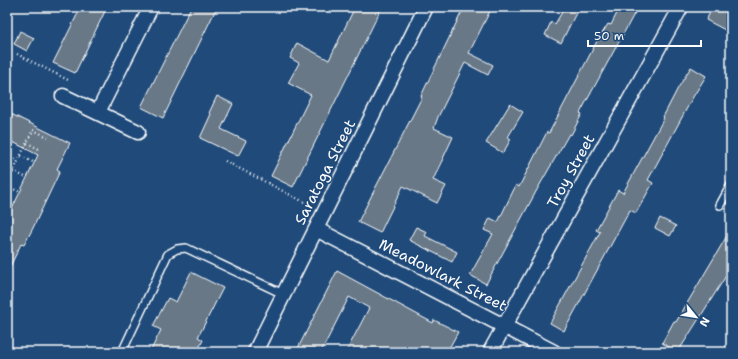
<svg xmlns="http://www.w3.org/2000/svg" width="738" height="359" font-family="'Shantell Sans',sans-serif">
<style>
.building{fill:#677887;stroke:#fff}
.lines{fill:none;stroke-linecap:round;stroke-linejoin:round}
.lane-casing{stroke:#fff;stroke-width:10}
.street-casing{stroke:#fff;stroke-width:17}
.path{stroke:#fff;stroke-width:2.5;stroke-dasharray:1 3;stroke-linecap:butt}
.lane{stroke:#1f4a7a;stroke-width:7}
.street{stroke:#1f4a7a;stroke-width:14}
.labels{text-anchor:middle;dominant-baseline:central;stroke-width:3;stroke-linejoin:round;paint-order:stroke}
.street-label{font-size:15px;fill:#fff;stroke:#1f4a7a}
</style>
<rect width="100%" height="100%" fill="#1f4a7a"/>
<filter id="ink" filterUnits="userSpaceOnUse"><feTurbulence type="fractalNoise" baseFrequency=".025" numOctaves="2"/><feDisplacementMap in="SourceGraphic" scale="8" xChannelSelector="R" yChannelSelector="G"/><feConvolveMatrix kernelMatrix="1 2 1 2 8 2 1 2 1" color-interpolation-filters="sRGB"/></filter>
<g filter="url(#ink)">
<path class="building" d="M81 7H107L75 73 53 63Z
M191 7H217L163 118 141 107Z
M355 7H382L293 187 271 176 311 95 288 83 299 63 290 58 297 43 329 60Z
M464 7H492L469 53 493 65 488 75 465 63 438 117 434 128 453 137 433 180 446 186 437 203 403 186 380 233 358 222 422 97 421 96Z
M565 7H579L561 43 545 35 551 22 555 24Z
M620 7H638L580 113 582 114 571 135 569 134 538 188 486 284 470 275 493 234 484 230 490 218 498 222 516 185 519 187 547 132 549 133 596 43 608 24 611 25Z
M713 7H731V33L706 20Z
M20 31 34 38 27 51 14 44Z
M691 67 706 76 693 97 648 180 653 183 636 213 630 210 564 331 550 323 600 232 596 230 618 190 623 193 664 118 663 117 678 88Z
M217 96 233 104 221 129 246 141 238 156 200 138 211 114 209 113Z
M510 104 523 112 508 137 511 139 503 153 486 143Z
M7 112 70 143 57 169 60 171 33 228 24 245 21 244 7 273V219L38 155 7 139Z
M660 218 676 226 670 236 655 228Z
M416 227 427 232 425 236 457 252 452 262 409 240Z
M731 229V268L678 352 662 343 674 321 676 322Z
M337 271 433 323 434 320 458 332 447 352H346L369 308 349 297 321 352H296Z
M191 272 223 288 198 337 203 340 197 352H150L161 330 153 326 168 298 176 302Z"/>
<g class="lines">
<g class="lane-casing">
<path id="lane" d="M720 205 731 185
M122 352 168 254 177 249 186 248 283 294"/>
</g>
<g class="street-casing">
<path id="street" d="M63 96 138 132
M98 112 151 7
M316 229 554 352
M255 352 426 7
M490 352 681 7"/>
</g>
<path class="path" d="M17 54 68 80
M27 143 41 150
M7 155 14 142
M7 156 18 161
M21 156 35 163
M225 161 308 204
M13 171 27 178
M7 184 33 130 48 137
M7 186 20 192"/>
<use href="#lane" class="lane"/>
<use href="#street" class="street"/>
</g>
</g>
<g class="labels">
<g class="street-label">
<text transform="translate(571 171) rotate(-61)">Troy Street</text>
<text transform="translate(325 172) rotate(-63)">Saratoga Street</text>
<text transform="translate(443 275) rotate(27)">Meadowlark Street</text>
</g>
</g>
<rect width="738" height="359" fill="none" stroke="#1f4a7a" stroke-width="24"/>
<rect x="12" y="12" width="714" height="335" fill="none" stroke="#fff" stroke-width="1.5" filter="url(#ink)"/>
<g transform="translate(696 317) rotate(120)" stroke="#1f4a7a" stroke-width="3" paint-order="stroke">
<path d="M0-3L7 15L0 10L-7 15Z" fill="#ffffff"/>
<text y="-6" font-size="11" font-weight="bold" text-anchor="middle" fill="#ffffff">N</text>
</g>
<path d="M588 40v6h113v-6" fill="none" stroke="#ffffff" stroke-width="2"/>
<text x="594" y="40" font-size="12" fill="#ffffff" stroke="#1f4a7a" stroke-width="3" paint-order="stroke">50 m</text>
</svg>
